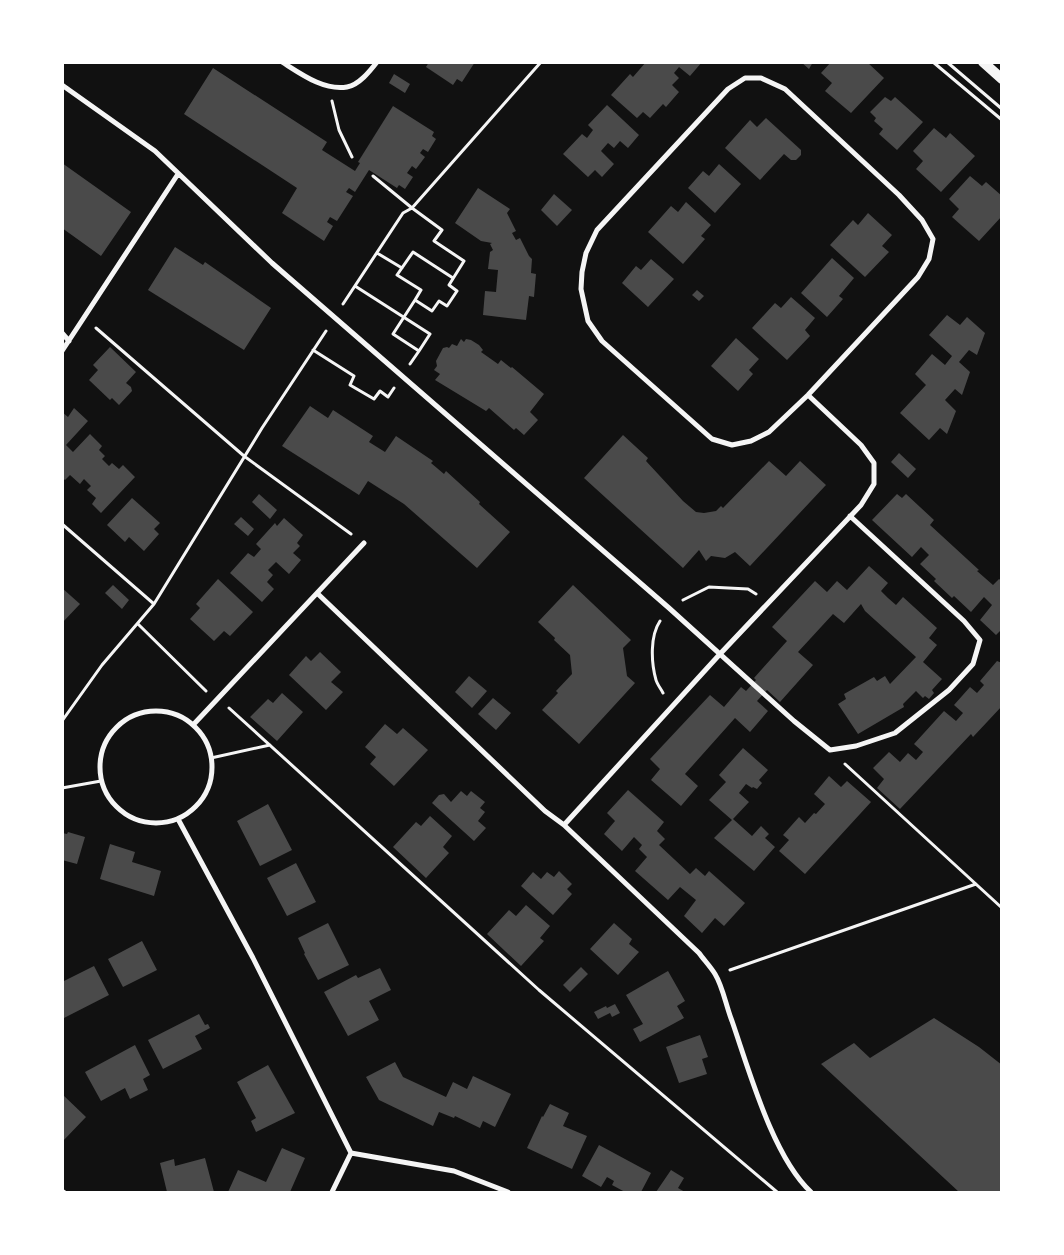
<svg xmlns="http://www.w3.org/2000/svg" width="1064" height="1255" font-family="'IBM Plex Sans',sans-serif">
<style>
.building{fill:#4a4a4a}
.lines{fill:none;stroke-linecap:round;stroke-linejoin:round}
.path{stroke:#f5f5f5;stroke-width:3}
.minor{stroke:#f5f5f5;stroke-width:5}
.secondary{stroke:#f5f5f5;stroke-width:10}
</style>
<rect width="100%" height="100%" fill="#111"/>
<path class="building" d="M429 62H475L462 82 457 79 453 85 426 67Z
M646 62H702L690 76 679 67 674 73 679 78 672 85 679 92 666 107 663 104 650 118 643 112 637 118 611 95 630 74 633 77Z
M801 62H813L809 69Z
M831 62H867L884 78 851 113 825 91 832 83 821 73Z
M213 68 327 142 322 150 355 171 360 163 358 162 393 106 434 132 432 136 436 139 428 152 423 149 420 153 425 157 416 169 412 166 407 173 413 177 405 189 399 185 397 188 369 170 355 192 349 188 346 192 353 196 337 221 330 217 327 222 333 226 324 241 282 213 297 188 184 114Z
M394 74 410 84 405 93 389 83Z
M885 97 891 101 895 97 923 122 897 150 879 134 883 129 874 121 876 118 870 112Z
M607 105 639 135 628 148 620 141 614 148 608 143 601 151 614 164 602 177 595 170 588 177 563 154 582 134 587 138 593 130 588 125Z
M766 118 801 150V155L796 160H791L784 154 760 180 725 148 750 120 757 127Z
M934 128 946 138 950 133 975 156 941 192 916 169 923 161 913 151Z
M62 163 131 212 101 256 62 228Z
M719 164 741 184 715 213 688 188 703 171 709 176Z
M970 176 982 186 986 182 1002 196V216L979 241 952 217 959 209 949 199Z
M478 188 510 209 507 213 516 231 512 233 516 240 520 238 529 256 532 259 531 273 536 274 534 297 529 296 526 320 483 315 485 291 496 292 498 270 488 269 490 252 493 250 490 244 492 243 481 241 455 223Z
M554 194 572 210 557 226 541 210Z
M686 202 711 225 701 236 705 239 683 264 648 232 671 206 678 212Z
M868 213 892 235 882 246 889 252 865 277 830 245 853 220 858 225Z
M175 247 203 265 205 262 271 308 244 350 148 290Z
M832 258 854 278 839 296 843 299 827 317 801 293Z
M651 259 674 279 648 307 622 283 636 266 641 270Z
M697 290 704 296 699 301 692 295Z
M791 297 815 318 805 330 810 336 787 360 752 328 775 303 781 308Z
M947 315 960 325 967 317 985 333 977 355 969 350 959 362 970 372 962 395 955 389 945 400 956 411 947 434 940 428 929 440 900 413 926 385 915 374 932 354 945 365 952 356 929 335Z
M736 338 759 359 749 370 753 374 738 391 711 366Z
M461 339 464 342 466 339 471 340 479 345 483 350 481 352 498 364 501 360 511 368 512 367 544 394 530 412 538 420 524 435 516 428 514 430 489 408 486 411 435 380 440 374 434 370 437 366 436 361 443 348 447 347 449 348 452 344 457 346Z
M110 347 136 372 126 383 131 387 132 391 119 405 112 398 110 400 89 380 98 370 93 365Z
M310 406 328 418 333 410 373 436 369 442 385 452 396 436 433 461 431 463 444 474 446 471 480 502 479 504 510 532 477 568 404 504 368 481 359 495 282 446Z
M74 408 88 421 66 445 73 452 90 434 102 446 99 450 105 456 102 459 109 466 112 463 119 469 123 465 135 477 101 513 92 504 96 498 87 490 91 486 84 479 80 484 70 475 65 480 62 478V412L68 417Z
M623 435 648 458 646 461 683 501 696 512 704 513 716 511 721 506 723 508 769 461 786 476 800 461 826 485 750 566 735 552 725 558 711 556 706 561 699 550 683 568 584 478Z
M899 453 916 469 908 478 891 462Z
M259 494 277 510 270 519 252 502Z
M897 494 902 498 906 494 934 520 930 525 979 570 977 571 993 585 999 579 1002 581V629L996 635 980 620 992 605 984 597 971 612 954 596 952 598 934 581 936 579 920 564 929 555 921 547 912 557 872 520Z
M132 498 160 523 154 529 159 534 144 551 129 537 125 542 107 525Z
M241 517 254 529 248 536 234 524Z
M284 518 303 535 297 543 300 546 293 553 301 560 289 574 276 562 268 570 273 575 267 582 274 589 262 602 230 573 248 553 254 557 261 549 256 544 275 523 277 526Z
M869 566 888 583 881 591 888 598 896 605 903 597 937 628 929 638 937 645 923 662 942 679 932 690 934 693 929 699 925 696 923 698 916 691 903 704 904 707 858 734 838 704 846 699 844 694 874 677 877 681 885 676 890 684 916 657 865 611 861 604 844 623 833 614 798 652 813 665 780 702 767 690 757 701 768 711 750 732 735 718 685 774 698 786 681 806 651 780 660 769 650 759 710 695 724 707 741 687 746 691 756 680 754 678 787 641 772 627 815 581 827 592 837 581 847 590Z
M218 579 253 612 230 636 224 631 214 641 190 619 200 608 196 604Z
M113 585 129 600 122 609 105 593Z
M573 585 631 640 623 648 627 676 635 683 579 744 542 710 558 693 556 691 572 674 570 655 554 640 555 638 538 622Z
M62 588 80 604 62 623Z
M320 652 341 672 331 682 343 692 326 710 289 675 306 656 311 661Z
M997 661 1002 663V706L973 737 971 734 900 809 877 788 884 779 873 768 889 752 900 762 908 753 916 760 923 752 914 744 944 711 956 721 963 713 954 705 970 687 977 693 984 685 980 681Z
M469 676 487 691 472 708 455 692Z
M282 693 303 712 277 741 250 717 268 699 273 703Z
M493 698 511 713 496 730 478 714Z
M385 724 397 734 403 728 428 750 394 786 370 764 376 757 365 747Z
M743 748 768 770 759 780 762 783 757 789 753 787 752 788 746 784 739 793 749 802 733 819 752 836 761 826 769 834 765 838 775 847 754 871 714 838 732 820 709 800 726 782 719 775Z
M829 776 841 787 847 781 871 802 805 874 779 851 789 840 783 835 799 817 805 823 814 813 816 814 825 804 814 794Z
M628 790 664 822 657 831 665 839 659 845 690 874 696 868 705 876 709 871 745 903 724 926 715 918 702 933 684 916 696 900 680 887 668 900 635 871 647 857 639 849 642 845 634 837 622 851 604 834 615 821 607 813Z
M461 791 467 796 471 791 485 802 480 808 485 812 478 821 486 828 474 841 432 803 439 795 444 794 451 802Z
M268 804 292 850 260 866 237 821Z
M430 816 452 836 443 847 449 853 426 878 393 847 416 822 421 826Z
M68 832 85 837 77 864 62 860V833L67 834Z
M110 844 135 852 132 862 161 871 154 896 100 879Z
M296 863 316 902 287 916 267 878Z
M559 871 572 884 567 889 572 894 553 915 521 886 533 872 541 879 547 872 554 877Z
M526 905 550 926 540 938 544 941 521 966 487 934 509 910 516 916Z
M328 923 349 965 318 980 304 954 305 953 298 938Z
M614 923 632 939 629 944 639 952 618 975 590 949Z
M142 941 157 970 123 987 108 959Z
M94 966 109 995 62 1019V982Z
M581 967 588 974 570 992 563 985Z
M380 968 391 990 369 1001 379 1020 348 1036 324 992 356 975 358 978Z
M668 971 685 1001 677 1006 684 1018 640 1042 633 1029 643 1024 626 995Z
M615 1004 620 1013 612 1017 610 1013 598 1019 594 1012 606 1006 607 1008Z
M199 1014 205 1025 208 1024 210 1028 195 1036 202 1049 163 1069 148 1040Z
M934 1018 979 1047 1002 1065V1192H959L821 1064 854 1043 870 1058Z
M700 1035 708 1057 702 1059 707 1074 679 1083 666 1047Z
M135 1045 150 1075 143 1079 148 1090 130 1099 125 1088 101 1101 85 1072Z
M395 1062 403 1077 446 1097 453 1082 467 1089 473 1076 511 1094 495 1127 483 1121 480 1128 455 1116 454 1118 439 1112 433 1126 379 1100 366 1077Z
M268 1065 295 1113 256 1132 251 1121 256 1118 237 1082Z
M62 1094 86 1117 62 1142Z
M550 1104 569 1113 563 1126 587 1136 572 1169 527 1148 542 1116 543 1117Z
M599 1145 651 1173 641 1192H625L612 1185 614 1181 607 1177 601 1187 582 1176Z
M282 1148 305 1158 290 1192H228L238 1170 266 1182Z
M205 1158 214 1192H167L160 1163 174 1159 175 1166Z
M671 1170 684 1178 678 1188 685 1192H656Z"/>
<g class="lines">
<path class="path" d="M933 62 1002 120
M947 62 1002 109
M332 101 339 130 352 157
M373 176 412 208 442 230 434 241 464 261 449 285 457 291 447 306 439 301 432 311 415 300 393 334 419 351 410 364
M377 253 402 268
M355 286 430 334 419 351
M415 300 421 290 397 275 413 252 453 278
M343 304 403 213 412 208 541 62
M96 328 244 456 351 534
M313 350 354 376 350 385 374 399 380 391 388 397 394 388
M62 524 154 604
M683 600 709 587 748 589 756 594
M660 621C650 636 651 662 656 680 657 684 661 689 663 693
M138 624 206 691
M229 708 539 990 777 1192
M62 721 102 665 154 604 262 428 326 331
M211 758 270 745
M845 764 1002 908
M62 788 101 781
M730 970 976 884
M62 1190 65 1192"/>
<path class="minor" d="M282 62C301 74 324 91 347 87 359 85 370 71 377 62
M745 78H761L785 89 899 195 922 220 933 239 929 259 918 277 808 395 769 432 751 441 732 445 712 439 602 341 588 321 581 289 582 272 586 253 597 230 728 89Z
M62 85 155 151 272 263 669 608 794 721 830 750 856 746 895 733 949 690 973 664 980 640 964 621 850 516
M62 333 69 341
M62 351 178 174
M317 593 545 811 564 825 699 953C704 960 710 966 715 974 723 987 726 1006 732 1021 749 1070 773 1157 811 1192
M100 767a56 56 0 1 1 112 0a56 56 0 1 1-112 0Z
M193 725 364 543
M178 819 253 958 351 1153 332 1192
M564 825 720 654 861 505 874 484V463L861 445 808 395
M351 1153 454 1171 508 1192"/>
<path class="secondary" d="M983 62 1002 79"/>
</g>
<rect width="1064" height="1255" fill="none" stroke="#ffffff" stroke-width="128"/>
</svg>
